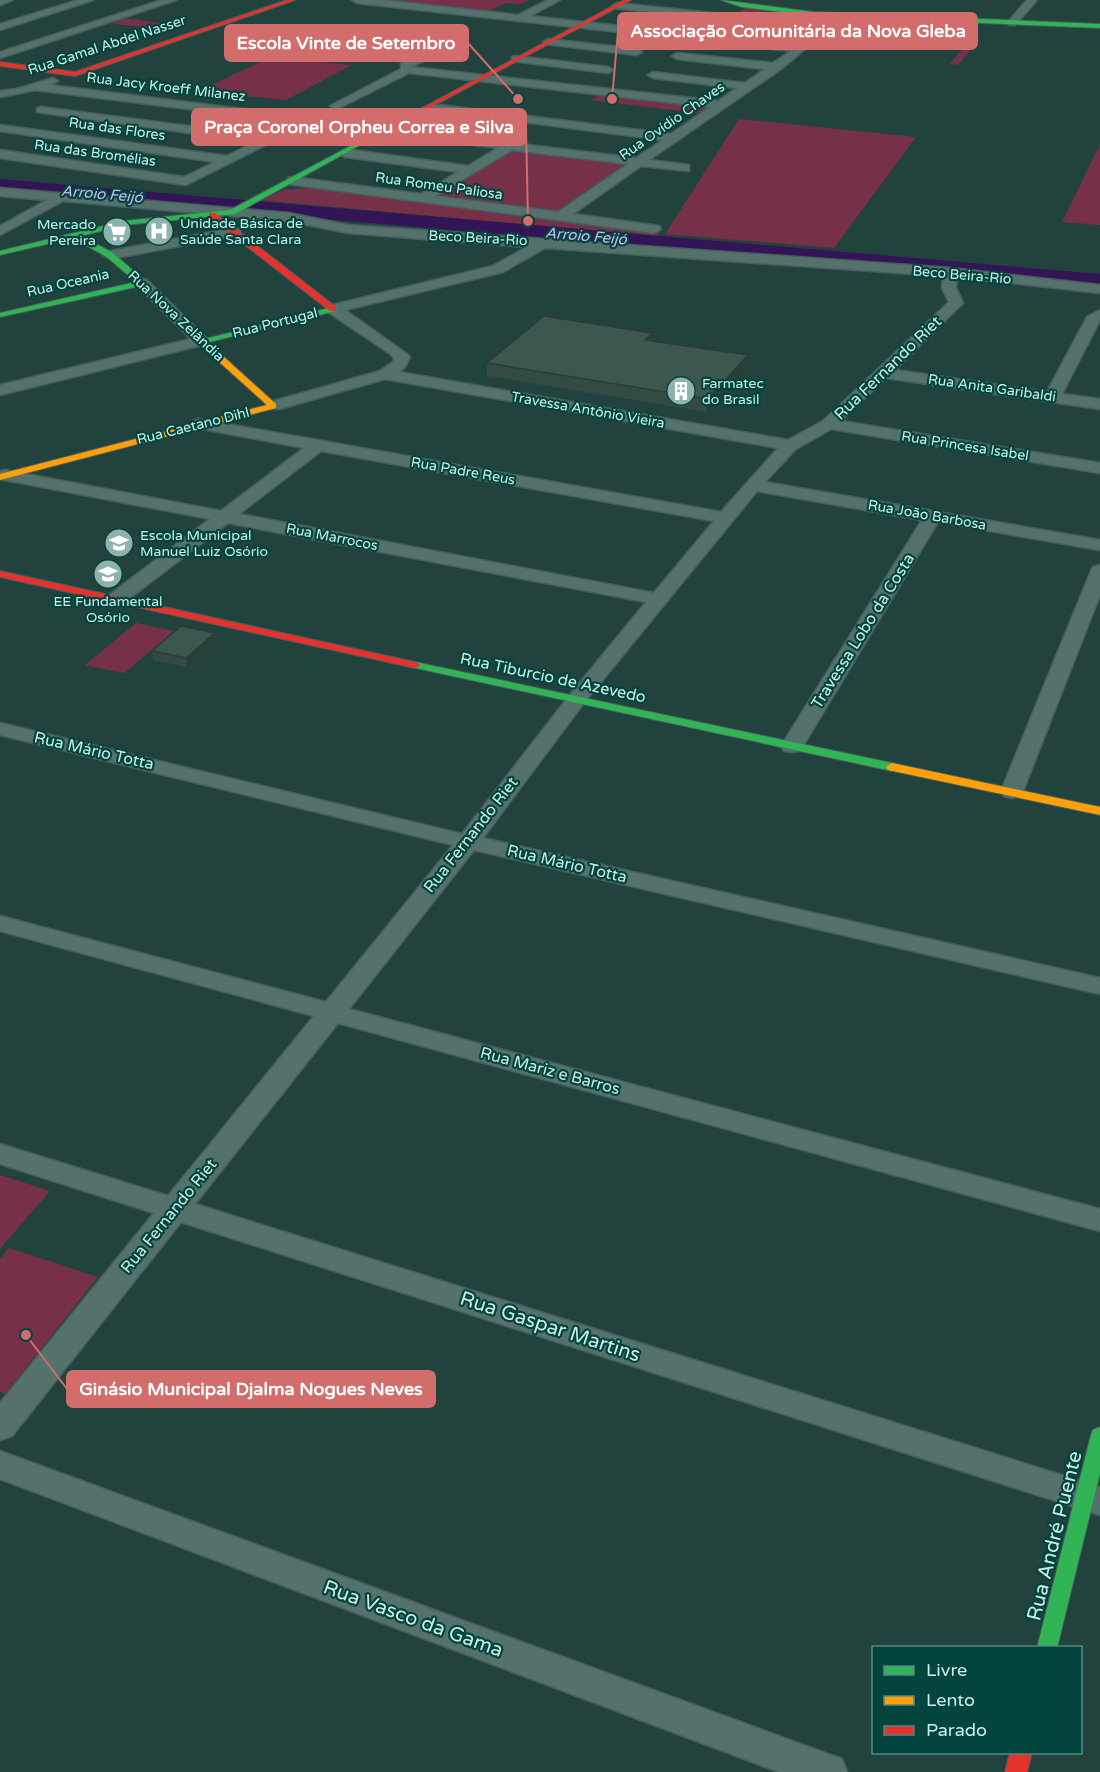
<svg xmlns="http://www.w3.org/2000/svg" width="1100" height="1772" font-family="'Varela Round',sans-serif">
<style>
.green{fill:#763149}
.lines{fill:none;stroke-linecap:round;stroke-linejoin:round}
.river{fill:#331457;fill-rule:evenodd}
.street-casing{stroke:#465f5c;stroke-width:3}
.fast-casing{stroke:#465f5c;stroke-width:2}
.slow-casing{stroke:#465f5c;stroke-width:2}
.jam-casing{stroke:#465f5c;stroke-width:2}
.street{fill:#54716c;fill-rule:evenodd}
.fast{fill:#30b455;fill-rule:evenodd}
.slow{fill:#ff9f0a;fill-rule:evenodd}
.jam{fill:#e5322d;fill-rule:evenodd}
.wall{fill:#344b44}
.shaded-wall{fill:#2a3d37}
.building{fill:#3c574f;stroke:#2a3d37;stroke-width:1.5}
.labels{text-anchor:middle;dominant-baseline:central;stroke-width:4.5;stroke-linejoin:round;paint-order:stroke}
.far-street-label{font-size:14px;fill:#caeee7;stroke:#03453e}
.far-poi-label{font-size:14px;fill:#caeee7;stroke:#03453e;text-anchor:start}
.far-water-label{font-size:15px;font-style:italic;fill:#ceb6f5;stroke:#03453e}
.street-label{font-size:16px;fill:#caeee7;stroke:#03453e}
.near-street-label{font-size:20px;fill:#caeee7;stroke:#03453e}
.leader{fill:none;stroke:#d26d6b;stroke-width:2}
.callout-dot{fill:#d26d6b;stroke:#03453e;stroke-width:2}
.callout{fill:#d26d6b;stroke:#d26d6b;stroke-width:2}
.callout-label{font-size:18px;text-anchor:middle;font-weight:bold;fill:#fff}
</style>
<rect width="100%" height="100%" fill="#22423e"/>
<path class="green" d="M377 0H529L520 4 506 3 488 11Z
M745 8 794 15 783 22 732 17Z
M125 18 175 25 162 30 111 23Z
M936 28 978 29 971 39 979 40 958 65 950 64 970 39Z
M271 57 352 65 286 100 199 91Z
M602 93 715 107 705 114 591 100Z
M739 119 916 137 834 248 665 234Z
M1100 144V225L1062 222Z
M514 148 627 163 557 211 438 195Z
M316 187 660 233 657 237 259 200 284 190Z
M136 623 174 631 124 673 85 665Z
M0 1175 50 1191 0 1249Z
M9 1248 98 1277 5 1394 0 1392V1259Z"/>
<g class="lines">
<path class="river" d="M0 179 1100 274V286L0 191Z"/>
<g class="street-casing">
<path id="street" d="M0 0H12L0 5Z
M78 0H93L0 30V24Z
M162 0H176L0 58V52Z
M352 0H382L518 15 548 0H560L530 16 800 46 805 49 781 69 649 160 689 165V171L641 166 573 214 659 226 661 229 654 233 288 184V178L292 177 421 194 458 172 345 157 339 153 345 149 468 166 498 148 307 124 186 185 0 158V150L184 177 215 162 0 131V125L227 156 255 142 37 112V108L41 107 266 136 294 122 35 90 0 97V91L16 89 53 78 58 81 50 85 508 142 519 141 520 144 636 158 663 140 431 110 426 107 431 104 671 134 710 107 409 73 339 108 335 109 330 106 401 69V63L443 45 448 48 447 50 411 67 718 101 737 88 653 78 648 75 653 72 745 83 765 69 677 59 672 56 677 53 773 63 791 51 357 3ZM512 150 628 164 558 212 435 196Z
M1027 0H1037L1015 25H1009V21Z
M617 3 777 20 782 23 777 26 614 8 612 6Z
M548 39 637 49 642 52 637 55 545 44 543 42Z
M516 56 608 67 613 70 608 73 512 61V57Z
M0 188 288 213 348 225 950 268 1100 285V293L957 277 956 288 963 303 895 370 1047 392 1087 317 1100 310V320L1062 394 1100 399V409L886 378 841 421 1100 463V473L831 429 796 449 765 482 1100 540V550L938 522 803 746 800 751 792 752 784 751 781 746 922 520 757 491 583 704 483 838 1100 978V994L474 850 349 1009 1100 1209V1231L338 1023 195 1204 1100 1487V1515L181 1222 12 1436 0 1440V1403L154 1213 0 1164V1144L168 1196 314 1016 0 931V916L326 1002 453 845 0 735V723L462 834 569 696 646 602 228 523 122 604H108L105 600 108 596 210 519 5 480 0 479V471L5 470 221 511 304 448 193 427 191 424 193 421 199 419 721 512 778 448 385 379 279 409H267L265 406 267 403 380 371 393 362 394 358 389 353 328 312 326 309 328 306 493 266 527 247 348 233 288 221 63 201 0 235V226L47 200 0 196ZM545 248 943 276 942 288 949 302 823 421 788 440 399 372 405 367 410 357 407 354 345 310 503 272ZM321 451 714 521 654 593 239 514Z
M234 228 239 229 241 232 239 235 110 259 103 255 110 251Z
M142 279 147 280 206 338 208 341 206 344 0 395V385L191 339 137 286 135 283Z
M1100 565V595L1023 791 1020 796 1012 798 1004 796 1001 791 1091 571 1093 567Z
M0 1451 828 1754 842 1759 847 1772H779L0 1479Z"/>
</g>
<g class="fast-casing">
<path id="fast" d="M721 0 813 12 1100 24V28L813 16 742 7Z
M358 142 360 145 235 214 124 225 81 236 113 253 145 281V285L0 317V313L136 282 107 257 73 238 0 255V251L124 221 230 210Z
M333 307 337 309 336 311 201 344 197 341Z
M415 662 892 763 898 767 892 771 411 667 409 665Z
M1100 1427V1473L1057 1648H1037L1091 1435 1093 1430Z"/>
</g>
<g class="slow-casing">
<path id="slow" d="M198 339H204L276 404V408L0 480V474L267 405 198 343Z
M892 763 1100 807V815L888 770 886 767Z"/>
</g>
<g class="jam-casing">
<path id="jam" d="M287 0H295L75 76 0 66V62L75 72Z
M624 0H631L360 145 355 144Z
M209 213H215L336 307V311H330L209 217Z
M0 571 415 662 421 665 415 668 0 577Z
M1010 1752H1032L1027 1772H1005Z"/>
</g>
<use href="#street" class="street"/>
<use href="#fast" class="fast"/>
<use href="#slow" class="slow"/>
<use href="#jam" class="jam"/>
</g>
<path class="wall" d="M652 333V341L748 355 747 368 707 412 487 376V363Z
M215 633 216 642 187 667 153 660 152 651Z"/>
<path class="shaded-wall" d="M652 333V345L645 340Z
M748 355 747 368 707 412 708 399Z
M215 633 216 642 187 667 186 658Z"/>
<path class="building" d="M544 316 652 333 645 340 748 355 708 399 487 363Z
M181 626 215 633 186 658 152 651Z"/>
<defs>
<g id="hospital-disc" transform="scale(1.5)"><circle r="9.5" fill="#8fb2ac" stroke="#03453e"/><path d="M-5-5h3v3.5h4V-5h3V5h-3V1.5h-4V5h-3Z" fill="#fff"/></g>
<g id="supermarket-disc" transform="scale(1.5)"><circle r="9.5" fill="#8fb2ac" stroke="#03453e"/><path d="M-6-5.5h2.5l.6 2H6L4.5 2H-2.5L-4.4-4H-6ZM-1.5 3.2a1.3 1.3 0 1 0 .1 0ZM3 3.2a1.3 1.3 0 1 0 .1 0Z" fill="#fff"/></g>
<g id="building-disc" transform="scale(1.5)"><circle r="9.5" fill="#8fb2ac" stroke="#03453e"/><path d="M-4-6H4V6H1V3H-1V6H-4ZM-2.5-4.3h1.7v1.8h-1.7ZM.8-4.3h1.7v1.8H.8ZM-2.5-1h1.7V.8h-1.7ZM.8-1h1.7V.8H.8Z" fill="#fff"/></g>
<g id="school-disc" transform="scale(1.5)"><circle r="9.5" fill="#8fb2ac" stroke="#03453e"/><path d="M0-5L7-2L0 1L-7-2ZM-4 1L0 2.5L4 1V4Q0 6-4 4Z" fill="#fff"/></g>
</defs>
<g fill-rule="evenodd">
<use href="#hospital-disc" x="159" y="231"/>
<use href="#supermarket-disc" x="117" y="232"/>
<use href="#building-disc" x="681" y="391"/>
<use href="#school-disc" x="119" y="543"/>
<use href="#school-disc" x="108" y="574"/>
</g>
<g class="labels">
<g class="far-street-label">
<text transform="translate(107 45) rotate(-18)">Rua Gamal Abdel Nasser</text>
<text transform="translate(166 87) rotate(7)">Rua Jacy Kroeff Milanez</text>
<text transform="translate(672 121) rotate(-35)">Rua Ovídio Chaves</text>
<text transform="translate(117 129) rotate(8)">Rua das Flores</text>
<text transform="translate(95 153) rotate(8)">Rua das Bromélias</text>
<text transform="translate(439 186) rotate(8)">Rua Romeu Paliosa</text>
<text transform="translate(478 238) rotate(3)">Beco Beira-Rio</text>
<text transform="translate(962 275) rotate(5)">Beco Beira-Rio</text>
<text transform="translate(68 283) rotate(-13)">Rua Oceania</text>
<text transform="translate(176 316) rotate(43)">Rua Nova Zelândia</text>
<text transform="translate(275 323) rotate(-14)">Rua Portugal</text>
<text transform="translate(992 388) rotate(8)">Rua Anita Garibaldi</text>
<text transform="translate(588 410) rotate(10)">Travessa Antônio Vieira</text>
<text transform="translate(193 426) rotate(-14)">Rua Caetano Dihl</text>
<text transform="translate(965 446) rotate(9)">Rua Princesa Isabel</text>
<text transform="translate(463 471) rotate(10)">Rua Padre Reus</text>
<text transform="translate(927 515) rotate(10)">Rua João Barbosa</text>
<text transform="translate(332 537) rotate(11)">Rua Marrocos</text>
</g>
<g class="far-poi-label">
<text x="180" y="223">Unidade Básica de<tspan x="180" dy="16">Saúde Santa Clara</tspan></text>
<text x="96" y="224" text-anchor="end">Mercado<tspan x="96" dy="16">Pereira</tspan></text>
<text x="702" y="383">Farmatec<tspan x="702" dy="16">do Brasil</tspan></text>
<text x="140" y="535">Escola Municipal<tspan x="140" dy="16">Manuel Luiz Osório</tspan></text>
<text x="108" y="601" text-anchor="middle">EE Fundamental<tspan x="108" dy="16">Osório</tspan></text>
</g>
<g class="far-water-label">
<text transform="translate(102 194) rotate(5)">Arroio Feijó</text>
<text transform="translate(586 236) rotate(5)">Arroio Feijó</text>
</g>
<g class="street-label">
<text transform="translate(888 368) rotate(-44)">Rua Fernando Riet</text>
<text transform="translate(863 631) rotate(-58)">Travessa Lobo da Costa</text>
<text transform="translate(553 678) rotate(12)">Rua Tiburcio de Azevedo</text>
<text transform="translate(94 751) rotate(13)">Rua Mário Totta</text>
<text transform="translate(471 835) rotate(-52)">Rua Fernando Riet</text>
<text transform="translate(567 864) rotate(13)">Rua Mário Totta</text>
<text transform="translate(550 1071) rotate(15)">Rua Mariz e Barros</text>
<text transform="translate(169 1216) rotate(-51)">Rua Fernando Riet</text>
</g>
<g class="near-street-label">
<text transform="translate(550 1327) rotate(18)">Rua Gaspar Martins</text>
<text transform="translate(1055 1536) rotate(-76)">Rua André Puente</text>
<text transform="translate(413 1619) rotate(20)">Rua Vasco da Gama</text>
</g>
</g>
<path class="leader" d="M612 99L618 31M518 99L468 43M528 221L526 127M26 1335L67 1389"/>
<g class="callout-dot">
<circle cx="612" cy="99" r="6"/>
<circle cx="518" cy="99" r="6"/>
<circle cx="528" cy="221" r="6"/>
<circle cx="26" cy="1335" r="6"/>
</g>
<g class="callout">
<rect x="618" y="13" width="359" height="36" rx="6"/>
<rect x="225" y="25" width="243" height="36" rx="6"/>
<rect x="192" y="109" width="334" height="36" rx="6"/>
<rect x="67" y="1371" width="368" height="36" rx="6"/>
</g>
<g class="callout-label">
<text x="798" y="37">Associação Comunitária da Nova Gleba</text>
<text x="346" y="49">Escola Vinte de Setembro</text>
<text x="359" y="133">Praça Coronel Orpheu Correa e Silva</text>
<text x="251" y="1395">Ginásio Municipal Djalma Nogues Neves</text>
</g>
<rect x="872" y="1646" width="210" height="108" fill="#03453e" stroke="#538982" stroke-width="1.5"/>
<rect x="884" y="1666" width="30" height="9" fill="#30b455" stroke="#538982" stroke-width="1.5"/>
<text x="926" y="1676" font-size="18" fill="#caeee7">Livre</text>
<rect x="884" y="1696" width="30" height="9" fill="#ff9f0a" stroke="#538982" stroke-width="1.5"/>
<text x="926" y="1706" font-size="18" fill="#caeee7">Lento</text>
<rect x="884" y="1726" width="30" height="9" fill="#e5322d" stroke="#538982" stroke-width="1.5"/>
<text x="926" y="1736" font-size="18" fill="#caeee7">Parado</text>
</svg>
